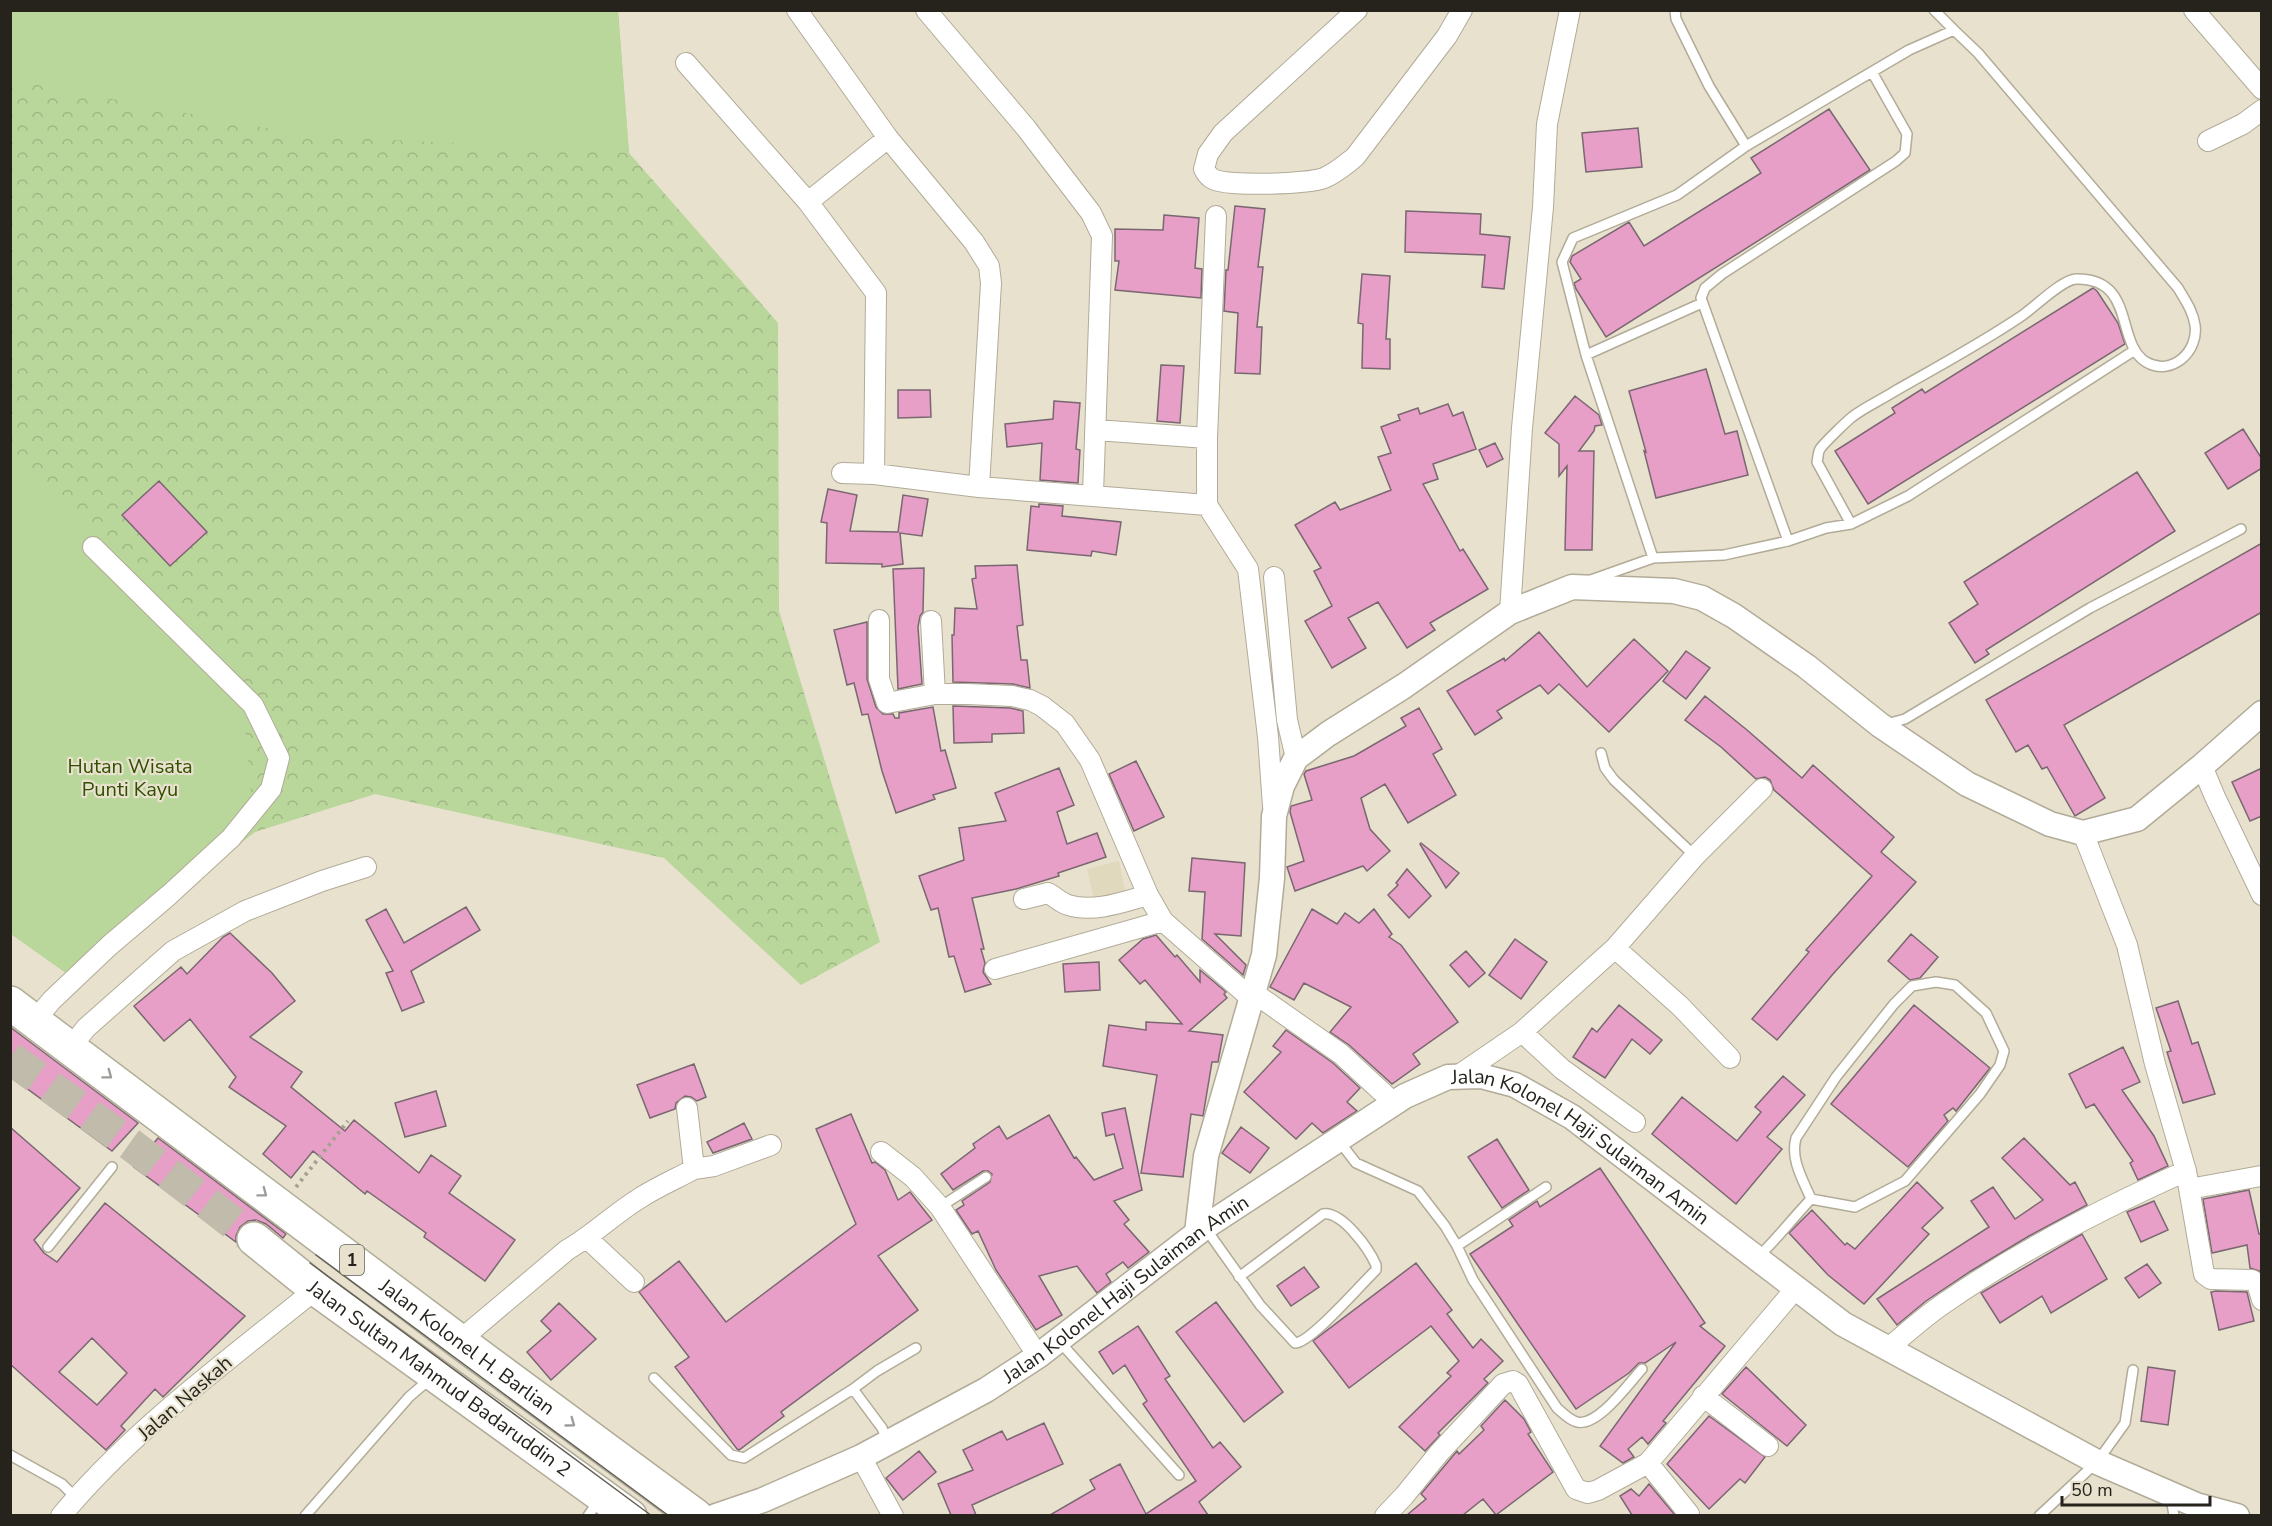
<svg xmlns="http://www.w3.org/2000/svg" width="2272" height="1526" font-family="'Nunito Sans',sans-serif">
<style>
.built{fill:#e1d9bd}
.forest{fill:url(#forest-crowns)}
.green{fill:#b9d69b}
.building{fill:#e79ec7;stroke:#7a6771;stroke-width:1.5;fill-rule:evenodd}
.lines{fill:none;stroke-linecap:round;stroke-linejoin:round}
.trunk-tunnel{stroke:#c0bbaa;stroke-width:33;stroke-dasharray:33 16;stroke-linecap:butt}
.service-casing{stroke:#b1ab98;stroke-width:12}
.minor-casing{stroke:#b1ab98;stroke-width:22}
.tertiary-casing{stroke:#b1ab98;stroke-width:27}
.trunk-casing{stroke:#b1ab98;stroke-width:36}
.path{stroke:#a6a192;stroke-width:4;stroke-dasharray:3 4.5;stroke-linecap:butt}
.service{stroke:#fff;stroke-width:9}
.minor{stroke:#fff;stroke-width:20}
.tertiary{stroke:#fff;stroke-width:24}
.trunk{stroke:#fff;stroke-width:33}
.tram{stroke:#636054;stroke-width:1.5}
.oneway{stroke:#9d9c99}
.labels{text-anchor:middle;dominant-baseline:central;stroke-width:4.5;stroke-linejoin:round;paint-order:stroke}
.shield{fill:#e7e1cd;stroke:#5f5c51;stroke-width:1.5}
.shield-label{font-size:18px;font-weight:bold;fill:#25231c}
.park-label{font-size:20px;fill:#324f00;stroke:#e7e1cd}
.street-label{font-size:20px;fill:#25231c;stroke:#e7e1cd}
</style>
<defs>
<pattern id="forest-crowns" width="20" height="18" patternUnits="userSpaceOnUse" patternTransform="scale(1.5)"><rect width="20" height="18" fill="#b9d69b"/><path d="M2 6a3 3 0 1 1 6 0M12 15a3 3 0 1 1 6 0" fill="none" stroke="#9fb785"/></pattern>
</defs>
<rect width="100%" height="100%" fill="#e7e1cd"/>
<path class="built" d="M1119 861 1126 896 1095 903 1087 869Z"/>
<path class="forest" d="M11 11H618L629 153 778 323 779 611 880 942 801 985 664 858 375 794 255 832 55 965 11 934Z"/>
<path class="green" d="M10 11H618L629 153 303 135 11 80Z
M10 461 238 652 255 832 70 976 11 934Z"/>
<path class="building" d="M1829 109 1870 170 1606 337 1576 289 1574 283 1581 279 1570 262 1572 256 1629 222 1644 246 1761 173 1751 158Z
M1638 128 1642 167 1586 172 1582 133Z
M1235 206 1265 209 1258 267H1263L1257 327H1262L1260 374 1235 373 1238 313 1224 311 1226 270H1228Z
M1406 211 1481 214 1480 234 1510 237 1504 289 1482 287 1485 255 1405 252Z
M1164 215 1199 218 1195 268 1202 269 1201 298 1115 290 1119 261H1115V229L1163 230Z
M1362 274 1390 276 1386 339H1390V369L1362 368 1363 324 1358 323Z
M2093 288 2097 291 2118 323 2125 344 1868 504 1835 451 1895 413 1892 408 1922 389 1925 393Z
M1161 365 1184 366 1180 423 1157 421Z
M1706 369 1725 434 1737 431 1748 475 1656 498 1644 451 1646 452 1629 391Z
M898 390H930L931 417 898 418Z
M1575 396 1599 415 1602 425 1595 426 1594 431 1579 451H1594L1592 550H1565L1567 466 1559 476V444L1545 433Z
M1054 401 1080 403 1076 449 1080 450 1078 483 1040 480 1042 443 1007 447 1005 424 1053 419Z
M1448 404 1453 416 1463 412 1476 449 1433 464 1438 479 1423 484 1460 551 1463 549 1488 589 1430 623 1435 630 1407 648 1378 602 1348 618 1366 648 1332 668 1305 621 1332 606 1314 571 1321 568 1295 525 1335 502 1340 510 1391 490 1378 457 1391 453 1381 427 1400 420 1398 415 1418 408 1420 414Z
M2243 429 2262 459V468L2228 489 2205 453Z
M1495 443 1503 459 1487 467 1479 450Z
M2137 472 2175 531 1986 650 1989 654 1975 663 1949 623 1978 604 1964 582Z
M159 481 207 532 170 566 122 515Z
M828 489 857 495 850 531 898 532 903 495 928 499 922 536 900 533 903 564 882 567V564L826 563 827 523 821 522Z
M1039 504 1063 506 1062 516 1121 522 1116 555 1092 551 1091 556 1027 550 1031 506 1039 507Z
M2262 543V612L2064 725 2105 798 2075 816 2047 767 2042 769 2028 745 2016 752 1986 700Z
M1017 565 1023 625 1017 626 1021 660H1027L1030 688 1013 684 953 682 952 635H954L955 608 977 609 972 579 976 578 975 566Z
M924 568 923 612 920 616 918 627 922 684 898 689 893 569Z
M867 622V679L876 707 883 714H893L895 718H899V713L933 707 941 751 945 750 956 788 933 795 935 799 896 813 882 771 868 714 862 715 854 683 847 685 834 630Z
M1539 632 1587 687 1634 639 1668 671 1609 732 1559 684 1548 694 1540 685 1497 711 1502 718 1475 735 1447 691 1504 658 1505 661Z
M1686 651 1710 668 1686 699 1663 681Z
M1705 696 1747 730 1802 778 1813 765 1894 837 1881 852 1916 882 1833 974 1777 1040 1752 1019 1809 952 1806 950 1872 876 1774 790 1770 780 1765 777 1756 779 1721 747 1685 720Z
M953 706 1010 708 1023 711 1024 733 992 734V742L954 743Z
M1419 708 1442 749 1433 754 1456 795 1408 823 1385 784 1361 798 1370 829 1390 851 1367 871 1363 866 1295 891 1287 867 1304 861 1290 812 1291 806 1312 800 1304 774 1306 771 1354 756 1406 726 1401 718Z
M1136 761 1164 817 1134 831 1109 774Z
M1059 768 1074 805 1057 812 1067 844 1097 833 1106 857 1058 873 1059 876 1016 889 972 898 984 949H981L985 963 983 972 991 984 965 992 954 956 949 957 938 908 931 910 919 876 964 860 959 828 1006 821 995 793Z
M2262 768V816L2250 821 2232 782Z
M1421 843 1459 873 1446 888 1420 844Z
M1192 858 1245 863 1241 936 1215 934 1246 965 1243 975 1202 939 1205 892 1189 891Z
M1407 869 1431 896 1409 918 1388 895 1398 885 1396 883Z
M466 907 480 930 411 971 424 1002 402 1011 386 973 393 971 366 920 386 909 404 943Z
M1312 909 1337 924 1345 913 1359 923 1374 909 1392 934 1389 937 1401 945 1458 1022 1413 1054 1420 1064 1392 1084 1349 1045 1330 1032 1351 1007 1304 983 1294 1000 1270 987Z
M230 933 272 973 295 1001 250 1037 302 1072 291 1087 345 1131 354 1120 419 1173 431 1155 461 1176 449 1193 515 1240 485 1281 424 1237 426 1233 367 1191 365 1194 313 1151 291 1178 263 1154 286 1126 229 1087 236 1077 190 1019 164 1041 134 1006 181 967 187 974 223 937Z
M1911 934 1938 957 1920 978 1910 980 1888 961Z
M1156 935 1175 957 1177 955 1200 982V970L1226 992 1224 994 1227 998 1189 1031 1223 1035 1218 1062H1212L1203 1116 1191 1114 1183 1177 1141 1173 1157 1075 1103 1066 1109 1025 1146 1030V1022L1182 1024 1145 980 1140 984 1119 960 1143 939Z
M1515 939 1547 962 1521 999 1489 975Z
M1466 951 1485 973 1469 987 1450 965Z
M1099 962 1100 990 1065 992 1063 964Z
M2178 1001 2192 1044 2198 1042 2215 1094 2183 1103 2167 1052 2171 1051 2156 1008Z
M1619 1005 1662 1040 1650 1054 1632 1039 1605 1078 1573 1057 1592 1028 1597 1032Z
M1914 1005 1990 1068 1956 1111 1953 1108 1944 1115 1948 1121 1908 1167 1831 1104Z
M10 1027 138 1123 112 1151 10 1076Z
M1286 1030 1333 1063 1360 1088 1347 1102 1357 1111 1323 1133 1312 1123 1296 1139 1244 1092 1281 1052 1273 1046Z
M2123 1047 2140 1082 2122 1090 2154 1136 2168 1166 2138 1180 2130 1163 2133 1161 2094 1104 2086 1108 2069 1074Z
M694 1064 706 1097 697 1101 691 1097 685 1096 676 1103 675 1109 650 1118 637 1085Z
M1783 1076 1805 1095 1767 1137 1782 1149 1736 1204 1652 1134 1682 1097 1737 1141 1761 1112 1755 1107Z
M436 1091 446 1126 405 1137 395 1103Z
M1125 1108 1142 1190 1114 1201 1129 1220 1124 1224 1149 1252 1128 1268 1123 1262 1106 1274 1111 1282 1097 1293 1077 1266 1039 1276 1062 1315 1036 1330 996 1270 978 1231 972 1234 956 1210 964 1205 962 1201 990 1182 992 1174 988 1171H983L953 1190 941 1174 975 1148 973 1144 999 1126 1007 1139 1049 1115 1074 1158 1076 1157 1094 1180 1123 1168 1114 1134 1106 1136 1102 1113Z
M851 1114 872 1163 875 1162 885 1170 898 1200 910 1192 932 1220 878 1256 918 1310 781 1412 784 1416 739 1450 737 1449 675 1367 689 1357 639 1292 679 1261 726 1322 856 1224 816 1129Z
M744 1123 752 1139 713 1153 707 1142Z
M10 1127 80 1188 34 1240 44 1253 57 1262 105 1203 245 1316 163 1397 155 1389 121 1426 125 1430 106 1450 10 1364ZM92 1338 127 1373 97 1405 59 1372Z
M1241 1127 1269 1148 1250 1173 1222 1153Z
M158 1138 286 1234 283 1238 266 1224 256 1220 248 1221 240 1227 236 1236V1242L134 1167Z
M2024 1138 2070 1185 2075 1182 2087 1205 2029 1236 1971 1271 1926 1301 1897 1325 1877 1299 1989 1227 1971 1201 1993 1187 2015 1219 2043 1200 2002 1158Z
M1497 1139 1529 1190 1502 1208 1468 1157Z
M1600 1168 1705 1323 1700 1326 1725 1346 1663 1421 1666 1423 1648 1444 1642 1437 1628 1449 1634 1457 1623 1463 1600 1446 1676 1342 1645 1363H1639L1629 1373 1576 1409 1470 1254 1513 1226 1509 1220 1537 1201 1540 1207Z
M1917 1182 1943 1208 1922 1228 1929 1234 1864 1304 1828 1275 1789 1233 1812 1210 1845 1245 1847 1243 1855 1249Z
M2249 1190 2259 1234H2262V1272L2250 1268 2247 1245 2212 1253 2203 1199Z
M2154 1201 2168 1230 2141 1242 2127 1212Z
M2082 1234 2107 1279 2051 1313 2042 1296 2000 1323 1981 1293Z
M1416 1263 1452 1310 1447 1314 1473 1348 1481 1339 1503 1361 1484 1379 1488 1383 1438 1433 1440 1435 1425 1451 1399 1427 1451 1376 1447 1373 1459 1361 1431 1326 1349 1388 1313 1341Z
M2147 1264 2161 1283 2139 1298 2125 1278Z
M1304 1267 1319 1287 1291 1306 1277 1286Z
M2216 1291 2247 1292 2254 1321 2219 1330 2211 1292Z
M1216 1302 1283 1392 1244 1422 1176 1332Z
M559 1303 596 1339 551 1380 527 1352 551 1331 541 1321Z
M1138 1326 1170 1376 1165 1379 1213 1448 1220 1442 1241 1467 1199 1502 1208 1515H1050L1095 1489 1090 1480 1120 1464 1146 1514 1196 1481 1143 1404 1147 1401 1125 1365 1113 1374 1099 1352Z
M1746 1367 1806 1425 1787 1446 1722 1394Z
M2148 1367 2175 1371 2168 1425 2141 1421Z
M1505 1400 1524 1419 1531 1432 1528 1434 1553 1472 1496 1515 1483 1499 1463 1515H1407L1426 1499 1421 1494 1457 1451 1459 1454 1484 1430 1481 1426Z
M1709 1416 1765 1457 1745 1483 1740 1479 1709 1509 1667 1464Z
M1044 1423 1063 1464 972 1505 976 1515H951L938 1484 973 1470 963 1450 1002 1431 1007 1440Z
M919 1451 936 1472 903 1500 886 1478Z
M1649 1484 1675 1515H1632L1620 1496 1631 1489 1639 1496Z"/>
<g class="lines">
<path class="trunk-tunnel" d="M10 1058 130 1144 254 1239"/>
<g class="service-casing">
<path id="service" d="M1675 10 1676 19 1709 86 1746 146
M1934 10 1954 30
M1586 355 1702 303
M1788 541 1701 298 1705 288 1722 274 1896 161 1905 153 1907 134 1872 72
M1653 558 1586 355 1562 262 1573 238 1677 195 1746 146 1909 50 1954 30 1978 53 2178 288C2185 300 2193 311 2195 325 2199 351 2172 377 2146 362 2115 343 2136 278 2076 279 2061 280 2033 309 2020 317 1980 344 1937 367 1895 391 1881 400 1865 407 1852 417 1846 422 1824 443 1820 449 1818 452 1818 458 1817 462L1851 524
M1591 580 1653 558 1724 555 1788 541 1826 528 1851 524 1908 496 2135 350
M1886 724 1905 719 2090 608 2241 529
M1601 753 1605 768 1614 780 1695 856
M1339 1141 1356 1163 1418 1191 1445 1226 1457 1246 1473 1280 1557 1408C1563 1413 1569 1420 1577 1422 1598 1427 1629 1383 1642 1369
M940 1207 986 1177
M1206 1229 1260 1305 1295 1343C1311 1343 1362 1283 1376 1270V1265C1369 1249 1342 1211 1323 1214L1239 1277
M1457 1246 1546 1187
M48 1247 112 1167
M1757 1258C1776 1240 1792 1219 1811 1199 1803 1180 1790 1159 1796 1138L1836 1077 1894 1004 1912 986 1936 982 1955 985 1986 1013 2004 1051 2000 1065 1980 1094 1905 1181 1855 1207 1811 1199
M1059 1341 1179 1475
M654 1378 731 1455 744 1458 853 1389
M888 1442 882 1428 853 1389 877 1371 916 1348
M10 1455 62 1484 75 1497
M2171 1497 2174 1516
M305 1516 409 1397 431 1378
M588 1516 599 1500
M2039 1516 2097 1462 2125 1423 2133 1370"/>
</g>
<g class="minor-casing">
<path id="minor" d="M797 10 888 138 974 242 989 266 991 283 979 487
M926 10 1026 128 1091 213 1102 236 1093 494
M1357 10 1223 133 1208 154 1204 169C1206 173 1209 177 1213 179 1227 187 1309 184 1324 178 1336 173 1345 165 1355 157L1447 36 1462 10
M2194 10 2262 89
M686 63 808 202 876 293 874 474
M2208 141 2243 124 2262 110
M808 202 888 138
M1096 430 1207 438
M842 473 874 474 979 487 1207 505 1248 569 1268 737 1273 806
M1207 505V438L1216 216
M1274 577 1287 720 1296 758
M1510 612 1522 428 1543 207 1547 124 1570 10
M879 620V679L887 703 935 694H967L1012 696 1030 700 1042 706 1065 724 1090 760 1148 895 1163 921 1253 1000
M931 621 935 694
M2202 766 2215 797 2262 895
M2083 833 2127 945 2155 1064 2186 1171 2204 1274 2211 1279 2252 1280 2257 1283 2262 1300
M1024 899 1048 893C1054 896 1061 903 1068 905 1094 913 1123 902 1148 895
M1615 948 1680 1006 1730 1058
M995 969 1163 921
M1254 993 1341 1054 1394 1103
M35 1020 52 1000 110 945 169 895 231 838 271 789 279 758 253 705 93 547
M1522 1032 1562 1069 1635 1122
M71 1047 86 1028 173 951 245 911 322 881 366 867
M1456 1077 1522 1032 1615 948 1695 856 1762 789
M881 1152 913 1177 940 1207 1038 1356
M694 1169 714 1166 771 1145
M2189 1189 2261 1176
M588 1239 634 1282
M459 1341 567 1250C593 1235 614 1214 640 1198 657 1187 676 1179 694 1169L687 1108
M1888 1348C1908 1332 1927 1314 1949 1300 2023 1249 2103 1208 2186 1171
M1703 1396 1768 1446
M861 1457 893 1516
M1648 1463 1689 1514
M61 1516C133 1429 229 1360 316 1289
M1385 1516 1404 1496 1439 1453 1503 1384 1513 1381 1518 1384 1576 1489 1588 1493 1598 1490 1648 1463 1796 1288"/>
</g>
<g class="tertiary-casing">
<g id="tertiary">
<path d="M1197 1233 1206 1156 1264 955 1272 878 1274 816 1282 786 1296 758 1328 734 1404 686 1510 612 1572 587 1674 591 1702 598 1734 616 1806 666 1880 725 1967 784 2050 824 2083 833 2137 819 2202 766 2262 713"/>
<path id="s1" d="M716 1516 763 1500 861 1457 986 1390 1038 1356 1205 1227 1405 1096 1448 1077 1481 1076 1515 1085 1572 1117 1843 1324 2097 1462 2196 1505 2237 1516"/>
</g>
</g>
<g class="trunk-casing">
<g id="trunk">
<path id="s2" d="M10 1003 459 1341 696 1516"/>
<path id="s3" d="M254 1239 316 1289 630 1516"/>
</g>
</g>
<path class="path" d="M296 1187 348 1121"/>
<use href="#service" class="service"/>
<use href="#minor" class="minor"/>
<use href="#tertiary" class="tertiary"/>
<use href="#trunk" class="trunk"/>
<path class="tram" d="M316 1255 669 1516
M310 1263 652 1516"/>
</g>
<defs><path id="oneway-chevron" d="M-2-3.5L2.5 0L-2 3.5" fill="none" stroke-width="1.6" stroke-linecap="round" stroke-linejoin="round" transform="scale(1.5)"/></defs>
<g class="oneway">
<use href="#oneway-chevron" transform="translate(108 1075) rotate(37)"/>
<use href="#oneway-chevron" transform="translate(263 1193) rotate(37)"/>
<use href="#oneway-chevron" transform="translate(571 1423) rotate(36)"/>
</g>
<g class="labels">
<rect class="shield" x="340" y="1245" width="24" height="30" rx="4.5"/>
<g class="shield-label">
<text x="352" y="1260">1</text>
</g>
<g class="park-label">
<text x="130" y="766">Hutan Wisata<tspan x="130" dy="23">Punti Kayu</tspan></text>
</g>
<g class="street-label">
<text stroke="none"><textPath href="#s1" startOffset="1011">Jalan Kolonel Haji Sulaiman Amin</textPath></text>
<text stroke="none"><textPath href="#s1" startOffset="471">Jalan Kolonel Haji Sulaiman Amin</textPath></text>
<text stroke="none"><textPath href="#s2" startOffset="572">Jalan Kolonel H. Barlian</textPath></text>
<text stroke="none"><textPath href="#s3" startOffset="232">Jalan Sultan Mahmud Badaruddin 2</textPath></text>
<text transform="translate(185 1398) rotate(-41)">Jalan Naskah</text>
</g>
</g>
<rect width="2272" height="1526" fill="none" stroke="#25231c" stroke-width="24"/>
<path d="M2062 1496v9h148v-9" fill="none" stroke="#25231c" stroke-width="3"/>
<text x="2071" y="1496" font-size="18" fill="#25231c" stroke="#e7e1cd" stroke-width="4.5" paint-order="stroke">50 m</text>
</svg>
